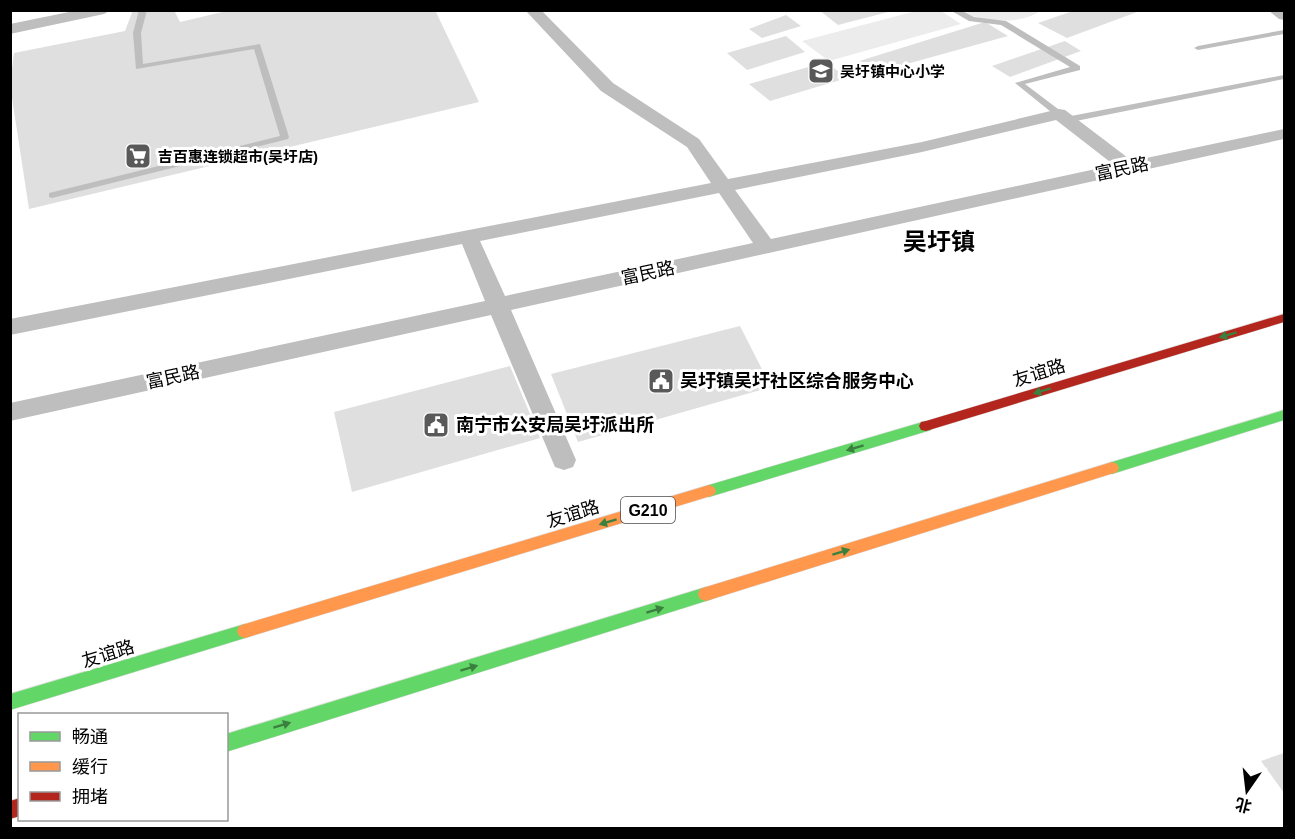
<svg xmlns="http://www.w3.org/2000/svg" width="1295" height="839" font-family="Arial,'Noto Sans SC',sans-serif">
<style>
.green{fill:#ececec}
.building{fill:#dfdfdf}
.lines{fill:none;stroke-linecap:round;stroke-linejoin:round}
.fast-casing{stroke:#dbdbdb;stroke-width:1}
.slow-casing{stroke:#dbdbdb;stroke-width:1}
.jam-casing{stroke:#dbdbdb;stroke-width:1}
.lane{fill:#bebebe;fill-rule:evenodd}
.street{fill:#bebebe;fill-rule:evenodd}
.fast{fill:#63d668;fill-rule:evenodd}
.slow{fill:#ff974d;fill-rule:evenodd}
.jam{fill:#b3261e;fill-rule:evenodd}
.oneway{fill:#3b803e}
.labels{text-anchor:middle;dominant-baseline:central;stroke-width:6;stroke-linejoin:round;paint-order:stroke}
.far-poi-label{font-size:15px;font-weight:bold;fill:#000;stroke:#fff;text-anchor:start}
.shield{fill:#fff;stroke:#4c4c4c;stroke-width:1.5}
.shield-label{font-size:16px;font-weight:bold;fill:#000}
.street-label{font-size:18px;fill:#000;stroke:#fff}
.poi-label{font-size:18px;font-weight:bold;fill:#000;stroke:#fff;text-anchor:start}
.district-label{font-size:24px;font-weight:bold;fill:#000;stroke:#fff}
</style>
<rect width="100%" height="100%" fill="#fff"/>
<path class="green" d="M916 11H941L961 24 829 61 802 41Z
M958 11H1040C1019 26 981 21 958 11Z"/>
<path class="building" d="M133 10H174L180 22 231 10H435L479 102 29 209 10 85 14 53 125 31Z
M819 10H892V11L838 25Z
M1076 10H1134L1137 12 1067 38 1038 23Z
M786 15 801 26 762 38 749 29Z
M985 22 1008 36 856 78 840 67Z
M786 36 805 52 747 70 727 53Z
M1065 41 1081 51 1010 77 992 66Z
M826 62 847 78 770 101 749 84Z
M740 326 771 387 578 442 551 374Z
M510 366 540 438 352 492 334 412Z
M1284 753V793L1261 761Z"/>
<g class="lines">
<g class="fast-casing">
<path id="fast" d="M1284 410V420L1112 474 1107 472 1105 468 1107 464 1112 462Z
M926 421 931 422 933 426 931 430 709 497 704 495 702 491 704 487 709 485Z
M706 587 712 589 714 594 712 599 706 601 226 752V734Z
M245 624 251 626 253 631 251 636 245 638 10 710V694Z"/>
</g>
<g class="slow-casing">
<path id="slow" d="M1112 462 1117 464 1119 468 1117 472 706 601 700 599 698 594 700 589 706 587Z
M709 485 714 487 716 491 714 495 245 638 239 636 237 631 239 626 245 624Z"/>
</g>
<g class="jam-casing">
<path id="jam" d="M1284 314V322L926 431 921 430 919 426 921 422 926 421Z
M20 798V816L10 819V801Z"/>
</g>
<path class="lane" d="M139 10H147L141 33 143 64 260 44 289 137 288 139 52 198 49 197V193L280 136 254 49 136 69 133 33Z
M950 10H960L974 17 1006 21 1080 66V70L1025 84 1062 112V116H1056L1015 83 1070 67 1001 25 969 21Z
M1284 30V34L1198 50 1194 48 1198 46Z
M1284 75V79L1066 123 1062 120 1066 117Z"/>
<path class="street" d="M79 10H111L104 14 10 34V24Z
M525 10H541L613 83 699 139 728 179 922 142 1059 109 1065 110 1132 161 1284 129V139L511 310 576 460 573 467 564 470 555 467 552 460 491 315 10 421V403L485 301 462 244 10 335V319L711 183 687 147 601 91ZM1056 120 1114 165 771 239 735 190 922 152ZM719 193 753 243 505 296 480 241Z
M1268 10H1284V20L1279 19Z"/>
<use href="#fast" class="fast"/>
<use href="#slow" class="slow"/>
<use href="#jam" class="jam"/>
</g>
<defs><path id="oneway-solid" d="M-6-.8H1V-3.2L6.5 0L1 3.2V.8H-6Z" transform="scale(1.5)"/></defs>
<g class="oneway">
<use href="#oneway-solid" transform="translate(1228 335) rotate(163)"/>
<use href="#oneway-solid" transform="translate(1042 391) rotate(163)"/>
<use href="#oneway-solid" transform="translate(855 448) rotate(163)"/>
<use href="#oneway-solid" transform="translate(608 522) rotate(163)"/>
<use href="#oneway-solid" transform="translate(841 552) rotate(-17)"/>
<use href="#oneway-solid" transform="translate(655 610) rotate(-17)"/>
<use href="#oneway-solid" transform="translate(469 668) rotate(-17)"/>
<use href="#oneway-solid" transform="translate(282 725) rotate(-17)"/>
</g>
<defs>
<g id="school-square" transform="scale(1.35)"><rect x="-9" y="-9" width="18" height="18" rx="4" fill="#595959" stroke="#fff"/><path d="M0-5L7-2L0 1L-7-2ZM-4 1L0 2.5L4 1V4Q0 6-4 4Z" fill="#fff"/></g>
<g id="supermarket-square" transform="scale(1.35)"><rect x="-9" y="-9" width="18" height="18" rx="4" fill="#595959" stroke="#fff"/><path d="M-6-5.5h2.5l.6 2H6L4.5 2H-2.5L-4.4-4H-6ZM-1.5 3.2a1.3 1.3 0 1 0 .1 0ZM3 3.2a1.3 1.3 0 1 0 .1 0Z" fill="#fff"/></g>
<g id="civic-square" transform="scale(1.35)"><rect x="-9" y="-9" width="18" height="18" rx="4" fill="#595959" stroke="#fff"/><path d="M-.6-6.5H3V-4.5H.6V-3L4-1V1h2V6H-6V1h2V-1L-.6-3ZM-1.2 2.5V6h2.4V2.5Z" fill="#fff"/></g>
</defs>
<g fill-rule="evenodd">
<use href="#school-square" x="821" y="71"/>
<use href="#supermarket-square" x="138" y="156"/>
<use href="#civic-square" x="661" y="381"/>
<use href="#civic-square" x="436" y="425"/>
</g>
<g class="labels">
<g class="far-poi-label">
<text x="840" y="71">吴圩镇中心小学</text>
<text x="158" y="156">吉百惠连锁超市(吴圩店)</text>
</g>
<rect class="shield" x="621" y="497" width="54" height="26" rx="4.5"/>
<g class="shield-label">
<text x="648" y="510">G210</text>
</g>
<g class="street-label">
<text transform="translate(1122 169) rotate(-12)">富民路</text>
<text transform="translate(648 273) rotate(-12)">富民路</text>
<text transform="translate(1039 373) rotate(-17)">友谊路</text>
<text transform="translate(173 377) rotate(-12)">富民路</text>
<text transform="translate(573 514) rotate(-17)">友谊路</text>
<text transform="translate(108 654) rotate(-17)">友谊路</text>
</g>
<g class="poi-label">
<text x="680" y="381">吴圩镇吴圩社区综合服务中心</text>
<text x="456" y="425">南宁市公安局吴圩派出所</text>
</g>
<g class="district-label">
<text x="939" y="241">吴圩镇</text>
</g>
</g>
<rect width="1295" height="839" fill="none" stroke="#000000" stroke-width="24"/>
<rect x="18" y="713" width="210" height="108" fill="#ffffff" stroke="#999999" stroke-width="1.5"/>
<rect x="30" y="732" width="30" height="9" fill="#63d668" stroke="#999999" stroke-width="1.5"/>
<text x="72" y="743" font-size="18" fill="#000000">畅通</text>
<rect x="30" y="762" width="30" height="9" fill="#ff974d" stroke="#999999" stroke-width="1.5"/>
<text x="72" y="773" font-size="18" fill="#000000">缓行</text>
<rect x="30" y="792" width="30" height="9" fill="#b3261e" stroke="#999999" stroke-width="1.5"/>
<text x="72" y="803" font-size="18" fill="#000000">拥堵</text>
<g transform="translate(1247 791) rotate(194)" stroke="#ffffff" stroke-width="4.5" paint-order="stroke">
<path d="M0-4.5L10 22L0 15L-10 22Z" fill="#000000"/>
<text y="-9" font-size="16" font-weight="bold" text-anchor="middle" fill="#000000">北</text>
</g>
</svg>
